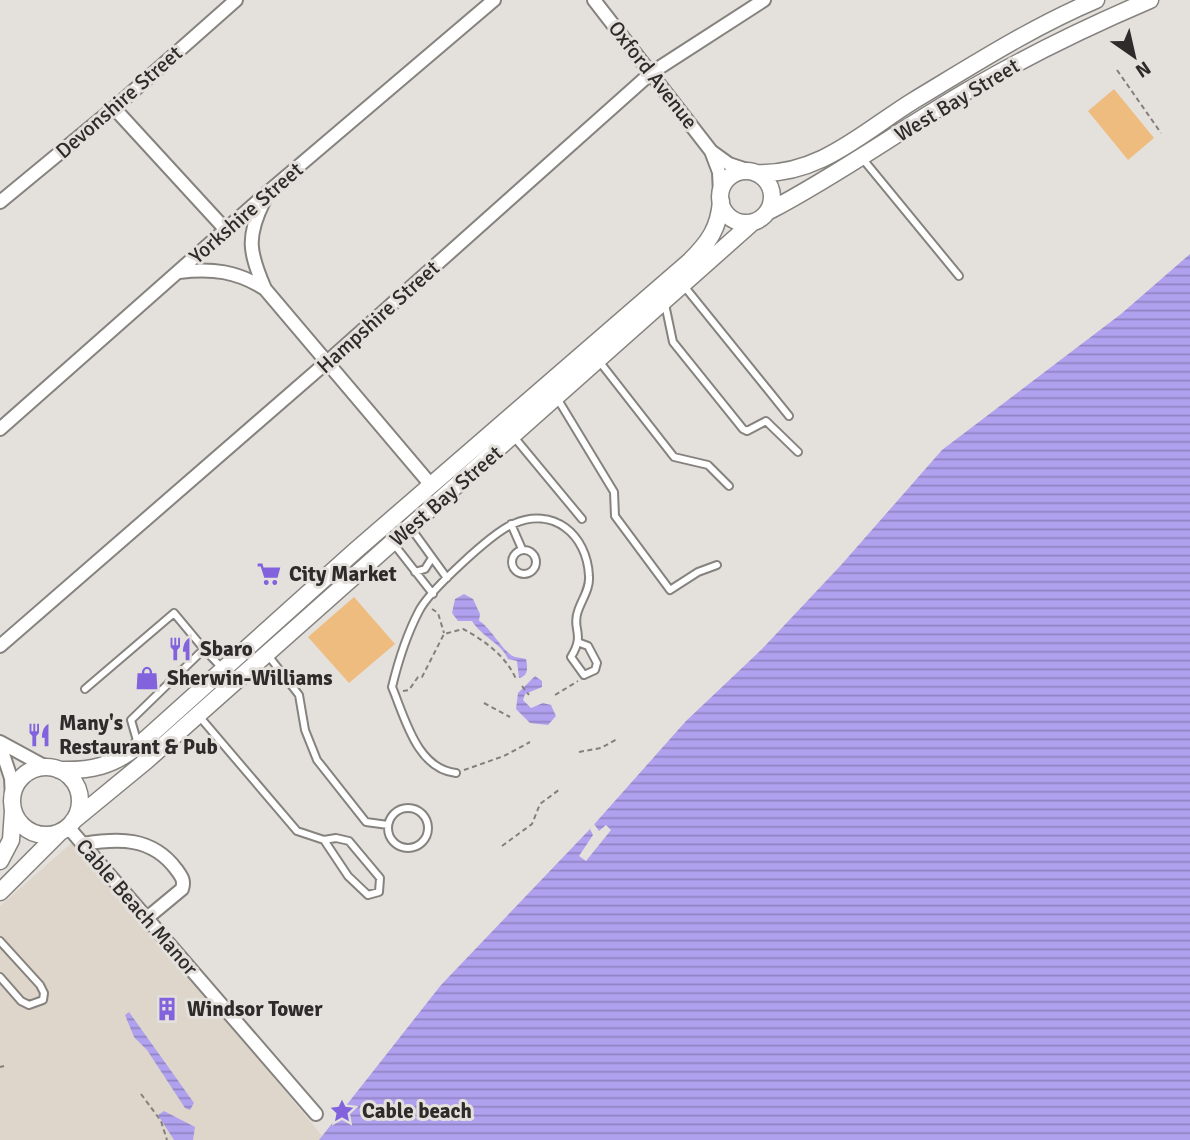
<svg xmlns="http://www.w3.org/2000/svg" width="1190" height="1140" font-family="Signika,sans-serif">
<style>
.built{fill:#ded5cb}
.green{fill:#eebc7e}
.water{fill:url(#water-rules)}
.pier{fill:#e4e1dd}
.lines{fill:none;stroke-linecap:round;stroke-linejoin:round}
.lane-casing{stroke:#86837f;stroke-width:10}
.street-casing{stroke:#86837f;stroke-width:16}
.secondary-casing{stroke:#86837f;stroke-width:19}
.path{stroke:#82807d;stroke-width:2;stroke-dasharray:5 3.5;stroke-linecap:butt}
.lane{stroke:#fff;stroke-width:6}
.street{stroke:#fff;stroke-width:12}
.secondary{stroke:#fff;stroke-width:16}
.labels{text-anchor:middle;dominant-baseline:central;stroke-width:6;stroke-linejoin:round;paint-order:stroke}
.street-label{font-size:21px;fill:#2d2c2a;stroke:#e4e1dd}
.poi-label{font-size:21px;font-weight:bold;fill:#2d2c2a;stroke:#e4e1dd;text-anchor:start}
</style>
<defs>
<pattern id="water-rules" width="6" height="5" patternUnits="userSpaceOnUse" patternTransform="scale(1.75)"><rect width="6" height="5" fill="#b0a1ef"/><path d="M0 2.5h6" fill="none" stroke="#9083c2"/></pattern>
</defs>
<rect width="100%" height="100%" fill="#e4e1dd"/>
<path class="built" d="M76 839 323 1137 321 1140H0V906Z"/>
<path class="green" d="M1114 89 1154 138 1128 160 1088 111Z
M354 597 395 644 349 683 308 637Z"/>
<path class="water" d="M1190 254V1140H319L441 985 590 829 686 721 761 650 842 564 942 450 1121 314Z
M464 594 473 599 480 614 479 621C489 625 504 654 515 657 519 658 523 658 526 659 528 668 528 676 519 678L517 661 508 659C502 644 482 637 472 621H458L452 613 455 599Z
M535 676 542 681V687L525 694 523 700 531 708 543 703 551 705 556 716 548 725 530 723 516 709 518 693Z
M129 1012 194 1103 190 1110 185 1108 147 1050 134 1037 125 1015Z
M164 1111 195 1127 193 1140H174L158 1115Z"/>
<path class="pier" d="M594 824 599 831 606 825 611 830 586 861 579 856 593 835 590 829Z"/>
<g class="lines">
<g class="lane-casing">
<path id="lane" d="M862 158 959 276
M684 286 789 416
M665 304 673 342 743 429 747 431 766 421 798 452
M599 361 674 457 708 465 729 486
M557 398 614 492 615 516 670 590 698 572 717 565
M514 437 582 519
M511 524 522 549
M410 527 447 578
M393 543 433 594
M512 562a12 12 0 1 1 24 0a12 12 0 1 1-24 0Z
M415 572 425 569 432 558
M267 654 299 695 305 730 317 760 366 822 388 825
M85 689 174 613 204 649
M199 716 297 831 324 840 336 838 349 841 380 878 379 892 368 895 348 876 324 840
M138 744 131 720 204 649 222 668
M456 773C417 769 405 718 392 687 398 662 407 634 419 611 429 591 492 533 513 524 553 506 587 534 589 576 590 589 582 599 578 611 571 629 586 633 571 657L584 675 595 670 597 663 588 646 580 643
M388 828a20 20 0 1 1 40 0a20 20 0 1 1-40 0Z
M0 941 40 985 44 993 43 1000 29 1005 21 1001 0 977"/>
</g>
<g class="street-casing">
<path id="street" d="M594 0 711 151 729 164 750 171
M114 108 226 230
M711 151 719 172 720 194
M264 201C246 237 249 252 265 289
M0 202 114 108 236 0
M179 272C212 268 237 271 265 289L431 485
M0 429 267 193 494 0
M0 646 327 362 651 73 764 0
M0 742 46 767
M0 745 11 778 12 798
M68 827 316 1114
M83 844C119 838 152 837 176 869 181 876 185 880 182 889L147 918"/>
</g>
<g class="secondary-casing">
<path id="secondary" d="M720 197a26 26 0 1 1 52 0a26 26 0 1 1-52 0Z
M756 173C819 176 863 132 913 101 973 65 1032 27 1096 0
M769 211C840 174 904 127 974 87 1031 54 1089 26 1150 0
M12 801a34 34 0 1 1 68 0a34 34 0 1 1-68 0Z
M59 770C92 771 112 766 138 746L355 551 690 261C709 242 719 228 721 201
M73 821 146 761 753 222
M0 861 11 840 13 811
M0 892 60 832"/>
</g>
<path class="path" d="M1117 70 1161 133
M432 609 438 613 444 633
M522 686 529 695
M403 691 409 690 418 677H422L444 634 463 629C484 640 506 656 516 679
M555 695 578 681
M484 703 510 717
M579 752 601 748 617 739
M464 770 504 756 530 742
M502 846 532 824 540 804 560 789
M0 1067 4 1066
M141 1094 161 1121 167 1140"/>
<use href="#lane" class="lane"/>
<use href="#street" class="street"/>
<use href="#secondary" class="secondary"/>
</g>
<defs>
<g id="supermarket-bare" transform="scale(1.89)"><path d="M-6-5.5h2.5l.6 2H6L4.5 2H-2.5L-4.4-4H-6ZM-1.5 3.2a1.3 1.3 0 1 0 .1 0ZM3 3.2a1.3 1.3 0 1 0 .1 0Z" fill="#8262dd" stroke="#e4e1dd" stroke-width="2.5" paint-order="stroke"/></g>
<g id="restaurant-bare" transform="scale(1.89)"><path d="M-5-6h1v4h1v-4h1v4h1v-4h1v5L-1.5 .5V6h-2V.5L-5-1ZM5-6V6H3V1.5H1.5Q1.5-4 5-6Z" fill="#8262dd" stroke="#e4e1dd" stroke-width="2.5" paint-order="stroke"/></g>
<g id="shop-bare" transform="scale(1.89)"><path d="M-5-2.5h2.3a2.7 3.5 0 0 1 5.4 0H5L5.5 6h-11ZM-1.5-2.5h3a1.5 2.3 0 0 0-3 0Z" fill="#8262dd" stroke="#e4e1dd" stroke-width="2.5" paint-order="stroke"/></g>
<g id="building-bare" transform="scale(1.89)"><path d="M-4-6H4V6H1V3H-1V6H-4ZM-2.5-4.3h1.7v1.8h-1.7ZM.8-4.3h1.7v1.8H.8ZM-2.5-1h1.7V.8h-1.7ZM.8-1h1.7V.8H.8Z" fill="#8262dd" stroke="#e4e1dd" stroke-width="2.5" paint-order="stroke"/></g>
<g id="sight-bare" transform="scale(1.89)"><path d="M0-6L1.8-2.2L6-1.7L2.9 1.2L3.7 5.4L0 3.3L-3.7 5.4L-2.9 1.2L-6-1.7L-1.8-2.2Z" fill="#8262dd" stroke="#e4e1dd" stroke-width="2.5" paint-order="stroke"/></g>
</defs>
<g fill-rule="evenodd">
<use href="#supermarket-bare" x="269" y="574"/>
<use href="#restaurant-bare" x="180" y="649"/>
<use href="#shop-bare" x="147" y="678"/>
<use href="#restaurant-bare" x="39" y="735"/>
<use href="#building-bare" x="167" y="1009"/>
<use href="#sight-bare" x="342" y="1111"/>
</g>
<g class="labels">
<g class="street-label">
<text transform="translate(653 75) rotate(52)">Oxford Avenue</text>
<text transform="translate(957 100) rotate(-31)">West Bay Street</text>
<text transform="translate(119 102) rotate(-41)">Devonshire Street</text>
<text transform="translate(246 213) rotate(-41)">Yorkshire Street</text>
<text transform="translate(378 317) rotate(-42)">Hampshire Street</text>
<text transform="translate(446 496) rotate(-41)">West Bay Street</text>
<text transform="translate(137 907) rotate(49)">Cable Beach Manor</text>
</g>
<g class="poi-label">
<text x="289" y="574">City Market</text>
<text x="200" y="649">Sbaro</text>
<text x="167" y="678">Sherwin-Williams</text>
<text x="59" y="723">Many's<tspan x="59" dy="24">Restaurant &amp; Pub</tspan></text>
<text x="187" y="1009">Windsor Tower</text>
<text x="362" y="1111">Cable beach</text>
</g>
</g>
<g transform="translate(1134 56) rotate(146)" stroke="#e4e1dd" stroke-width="5" paint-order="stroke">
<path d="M0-5L12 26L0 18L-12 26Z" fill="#2d2c2a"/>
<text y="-10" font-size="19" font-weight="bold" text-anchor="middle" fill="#2d2c2a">N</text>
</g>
</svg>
